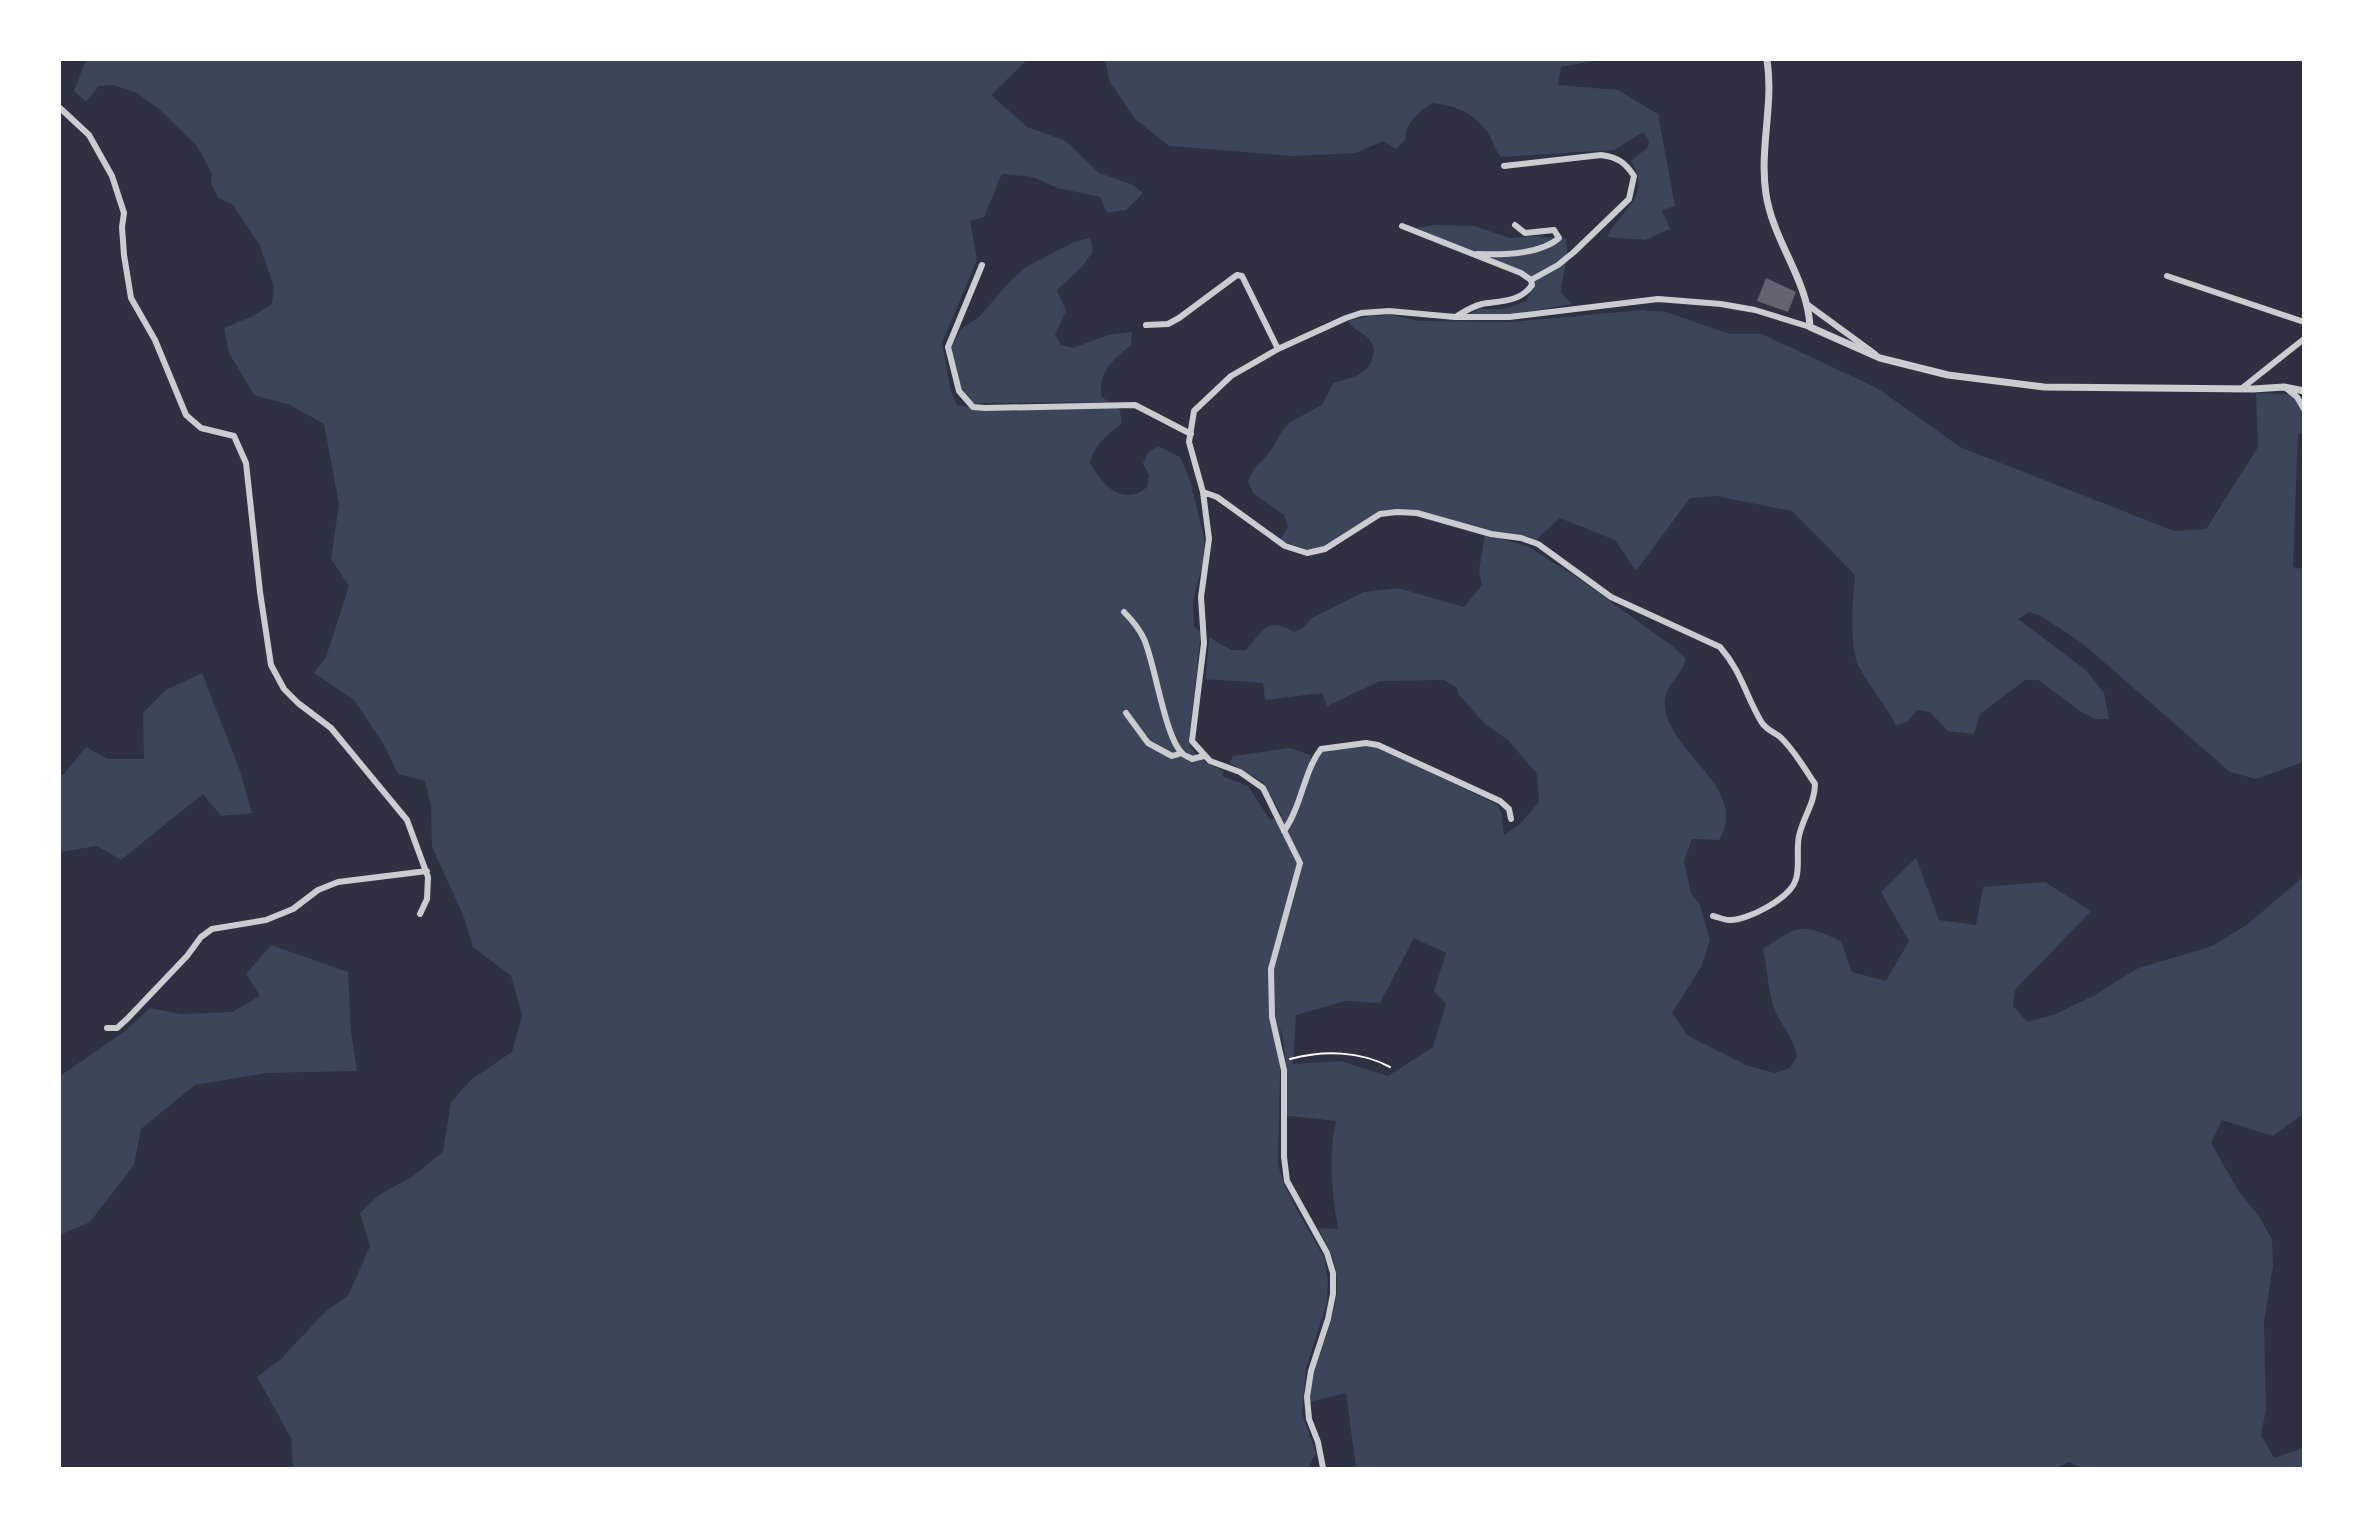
<svg xmlns="http://www.w3.org/2000/svg" width="2363" height="1528" font-family="Inter,sans-serif">
<style>
.green{fill:#3c4559;fill-rule:evenodd}
.building{fill:#626471}
.lines{fill:none;stroke-linecap:round;stroke-linejoin:round}
.path{stroke:#fff;stroke-width:2}
.minor{stroke:#caccd0;stroke-width:6}
.tertiary{stroke:#caccd0;stroke-width:7}
</style>
<rect width="100%" height="100%" fill="#2d3142"/>
<path class="green" d="M86 60H1027L991 95 1027 127 1066 141 1099 173 1133 185 1143 193 1126 210 1107 213 1100 197 1057 188 1033 177 1002 174 984 217 970 221 977 260 942 343 951 392 957 405 982 410 1115 407 1120 410 1122 423C1107 436 1096 442 1090 463 1102 485 1123 507 1147 487L1149 475 1143 463 1148 453 1158 446 1180 457 1190 480 1204 538 1203 562 1193 600 1194 627 1201 632 1189 741C1193 758 1209 765 1224 771L1222 776 1248 786 1270 820 1282 816 1263 782 1230 763 1233 756 1290 748 1310 755 1314 763 1322 750 1365 745 1379 748 1498 805 1502 816 1504 835 1520 824 1539 802 1537 774 1508 740 1486 725 1459 695 1456 687 1444 680 1380 681 1327 706 1322 693 1265 700 1263 683 1206 679 1209 637 1231 650H1246C1263 631 1266 616 1294 632L1304 627 1312 618 1364 592 1398 588 1464 607 1482 585 1479 571 1485 534 1529 547 1584 582 1676 649 1686 659C1681 677 1663 686 1665 707 1670 754 1750 789 1719 840L1692 839 1684 861 1691 893 1700 905 1710 940 1701 967 1672 1013 1688 1036 1748 1066 1775 1073 1790 1068 1797 1056C1794 1037 1779 1024 1773 1005 1768 988 1767 967 1763 949 1800 924 1801 923 1841 941L1852 972 1886 981 1909 941 1881 892 1916 858 1939 920 1976 925 1983 887 2045 882 2091 911 2015 990 2013 1006 2027 1022 2056 1014 2095 995 2136 969 2212 946 2248 924 2303 877V1114L2273 1136 2222 1120 2211 1143 2239 1192 2258 1215 2272 1239 2273 1266 2264 1323 2266 1410 2261 1435 2274 1458 2303 1448V1468H2080L2069 1462 2060 1466 2059 1468H1356L1346 1393 1309 1402C1308 1386 1314 1368 1320 1354 1330 1325 1343 1294 1334 1263 1331 1251 1324 1240 1318 1228L1338 1229C1332 1193 1328 1157 1336 1121L1290 1116 1286 1117 1287 1070 1281 1027 1278 1164 1283 1182 1297 1210 1325 1259 1328 1280 1327 1303 1306 1368 1302 1414 1316 1453 1308 1468H293L291 1438 257 1377 280 1360 325 1312 348 1296 370 1246 360 1213 379 1195 413 1176 443 1152 451 1102 472 1079 512 1052 522 1015 511 976 473 947 464 917 432 847 431 806 425 781 398 774 384 745 354 700 314 673 326 657 349 586 331 559 339 504 324 424 290 405 254 395 229 353 224 328 253 316 272 304 274 287 259 244 232 204 218 198 211 183 212 174 197 146 160 110 137 93 114 85 99 86 86 102 74 91ZM1414 938 1446 953 1434 991 1446 1004 1433 1047 1388 1076 1341 1061 1293 1064 1296 1015 1345 1001 1380 1003Z
M1105 60H1600L1561 67 1558 85 1618 90 1658 114 1675 206 1662 210 1670 229 1645 240 1607 237C1621 209 1653 197 1631 161L1648 147 1649 140 1643 132 1614 150 1501 157C1495 150 1493 141 1488 133 1474 112 1455 106 1432 103 1417 114 1407 121 1405 140L1396 149 1383 141 1356 153 1293 156 1169 146 1135 119 1110 82Z
M1434 225 1474 226 1510 238 1535 236 1566 239C1570 258 1562 273 1561 292L1572 304 1509 315 1471 314 1477 309H1504L1526 301 1534 287 1533 282 1414 228Z
M1090 238 1093 251 1082 267 1057 290 1066 311 1055 335 1061 345 1073 348 1108 335 1132 332 1131 345C1113 360 1097 372 1102 397L1109 402 972 403C958 390 955 366 950 348L962 328 979 317 1013 278 1026 267 1074 242Z
M1642 310 1666 312 1730 334H1762L1877 388 1960 447 2174 531 2206 529 2258 447 2256 393 2285 394 2303 398V434L2298 433 2293 567 2303 569V762L2256 779 2230 772 2082 643 2041 616 2029 612 2018 619 2087 671 2104 693 2109 719H2095L2083 713 2038 680H2025L1980 714 1974 734 1948 731 1930 712 1917 710 1908 721 1896 726C1886 705 1871 689 1860 669 1848 647 1853 600 1855 575L1792 511 1716 496 1690 498 1636 571 1615 540 1560 518 1535 541 1521 536 1491 532 1417 510 1379 512 1324 547 1307 550 1280 540 1288 527 1284 515 1253 493 1248 481 1253 470 1270 452 1282 431 1290 422 1322 405 1333 383C1350 378 1370 375 1373 355 1375 349 1373 344 1369 339 1363 333 1353 329 1347 321L1371 316 1391 315 1420 321 1511 322Z
M202 673 240 771 252 813 221 816 203 794 121 860 97 846 60 852V774L63 775 86 747 108 759H144L143 713 166 690Z
M271 945 348 972 351 1031 357 1071 267 1073 195 1085 141 1129 134 1165 90 1222 60 1235V1076L124 1032 150 1008 181 1014 232 1012 260 996 246 974Z"/>
<path class="building" d="M1766 278 1796 292 1788 312 1757 301Z"/>
<g class="lines">
<path class="path" d="M1290 1059C1324 1050 1360 1051 1390 1067"/>
<path class="minor" d="M60 108 89 135 112 176 124 213 122 227 124 255 131 298 155 340 186 415 201 428 234 436 246 463 260 592 271 665 284 689 298 703 331 728 407 820 428 877 427 899 420 914
M1504 166 1601 155C1617 157 1625 162 1634 176L1629 199 1574 252 1558 265 1531 280
M1402 226 1521 273 1531 280 1532 285C1521 302 1499 301 1482 304 1473 306 1465 311 1457 316
M1477 254C1501 255 1540 255 1559 238L1554 230 1525 233 1515 225
M982 265 948 347 959 391 973 407 985 408 1135 405 1191 434
M2167 276 2304 322
M1808 305 1875 354
M1146 325 1168 324 1179 318 1237 275 1242 276 1278 349
M2286 388 2297 397 2304 409
M2241 389 2304 339
M1203 492 1217 497 1285 546 1307 553 1325 549 1380 514 1397 512 1417 513 1491 534 1521 538 1538 544 1611 597 1720 647C1742 672 1746 697 1762 723 1767 730 1772 731 1779 736 1793 748 1804 768 1815 784 1815 803 1803 817 1799 836 1796 850 1800 866 1796 879 1791 898 1747 921 1729 920 1724 920 1718 917 1713 916
M1124 612C1132 620 1139 628 1144 639 1155 663 1165 739 1183 754 1185 756 1189 757 1192 759L1204 756
M1126 713 1148 743 1172 756 1182 753
M1284 831C1302 805 1304 771 1321 749L1366 743 1378 745 1500 801 1509 809 1511 819
M107 1028H117L127 1019 187 956 201 937 212 929 266 920 293 909 318 890 338 882 427 871
M1323 1468 1318 1442 1309 1419 1307 1397 1311 1371 1328 1319 1333 1294V1273L1327 1253 1287 1181 1284 1157V1070L1272 1017 1271 969 1300 863 1263 788 1240 772 1210 761 1192 741 1204 643 1201 597 1209 539 1203 492 1189 442 1194 411 1231 376 1278 349 1346 318 1361 313 1389 311 1455 317H1509L1658 299 1721 304 1755 310 1810 327"/>
<path class="tertiary" d="M1767 60C1774 104 1759 150 1766 194 1773 241 1808 280 1810 327L1880 358 1948 375 2044 387 2253 389 2284 387 2304 391"/>
</g>
<rect width="2363" height="1528" fill="none" stroke="#ffffff" stroke-width="122"/>
</svg>
